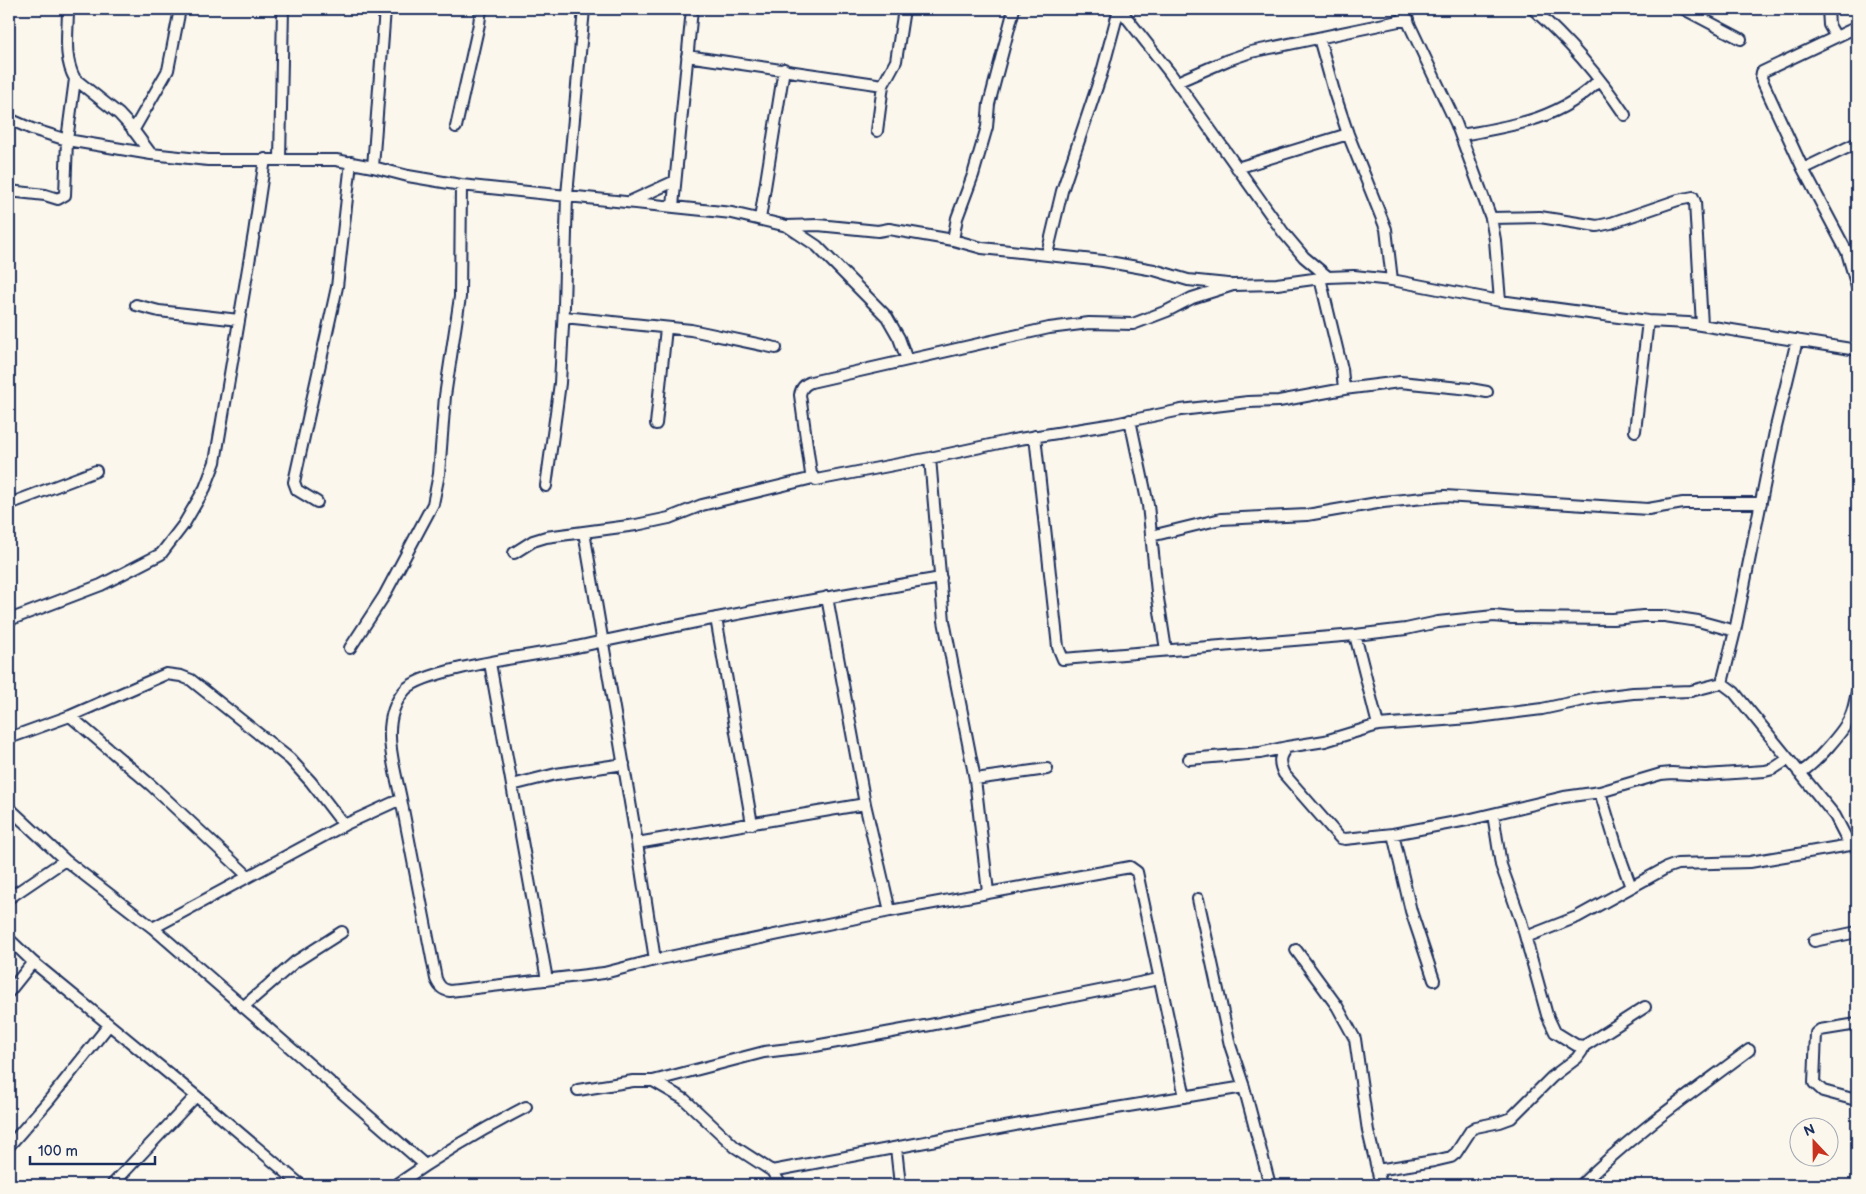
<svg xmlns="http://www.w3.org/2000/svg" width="1866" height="1194" font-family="'Balsamiq Sans',sans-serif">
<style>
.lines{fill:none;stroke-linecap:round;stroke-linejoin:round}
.minor-casing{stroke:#1b2f5e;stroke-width:14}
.minor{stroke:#fbf7ec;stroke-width:10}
</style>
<rect width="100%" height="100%" fill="#fbf7ec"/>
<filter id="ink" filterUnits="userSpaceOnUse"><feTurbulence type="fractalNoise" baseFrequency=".02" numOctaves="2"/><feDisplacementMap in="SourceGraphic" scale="10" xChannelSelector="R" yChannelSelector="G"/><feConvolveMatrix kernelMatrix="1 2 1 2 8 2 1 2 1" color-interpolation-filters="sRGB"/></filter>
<g filter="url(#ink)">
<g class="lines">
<g class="minor-casing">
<path id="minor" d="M68 9C68 32 63 58 75 79L119 114 131 127 151 154
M1120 9 1170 73 1283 232 1304 257 1328 277
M1402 9 1456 123 1491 218 1495 240 1500 301
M1533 9C1568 40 1599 76 1625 115
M1684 9 1741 39
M1828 9 1829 25 1836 37
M1857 27 1762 72 1761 78 1803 169 1847 252 1857 287
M1319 38 1335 95 1348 134 1386 229 1392 280
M687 56 883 85
M1177 82 1228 60 1251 52 1408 19
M9 119 32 129 67 140 151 154 208 160H336L373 167 408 176 461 185 732 213 787 226 817 246 887 317 899 338 907 360
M456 127 479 24 481 9
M133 131 168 70 180 9
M877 131 883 85 896 61 904 9
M1461 135C1513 126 1561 119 1599 80
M280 159 283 9
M373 167 385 9
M1237 168 1348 134
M1803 169 1857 143
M9 191 45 195 58 199 65 195 67 140 75 79
M631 201 675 181
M673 206 692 9
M1491 218 1540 217 1597 226 1611 223 1678 200 1693 197 1695 202 1702 325
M760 219 784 69
M787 226 818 225 878 231 889 229 953 240 982 248 1103 261 1154 270 1188 280 1228 284
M953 240 957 218 973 175 987 127 989 104 1014 9
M1047 254 1062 191 1102 72 1119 9
M1320 278 1342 369 1344 389
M136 305 159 311 239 320
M564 317 691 330 776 348
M1797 340 1776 427 1735 631 1722 683 1734 692 1835 816 1850 845 1857 844
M1487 392 1470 389 1400 382 1344 389 1279 401 1248 402 1181 410 1114 424 1013 440 930 458 816 480 811 474 800 395C801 388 805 384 811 382L1049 328 1089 323 1133 324 1167 311 1192 298 1233 285 1277 284 1328 277 1354 276 1392 280 1500 301 1648 321 1688 323 1857 350
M1130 420 1148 505 1157 592 1166 650
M656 424 666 328
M1635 431 1648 321
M1035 436 1058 647 1063 659 1355 635 1406 629 1438 622 1494 616 1512 618 1613 619 1643 616H1665L1698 621 1735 631
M930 458 944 621 975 779 988 892
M546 486 560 383 564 306 567 195 584 9
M317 502 297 490 294 482 337 287 351 162
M9 504 96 471
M584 532 637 843 655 960
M1151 536 1221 519 1307 515 1383 502 1445 496 1648 509 1683 503H1761
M514 553 533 541 546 537 636 525 669 518 702 505 813 478
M827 597 865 804 890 911
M716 618 752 824
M9 620 101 585 161 554 184 524 205 488 215 462 254 233 265 159
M1355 635 1378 725
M350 648 384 596 433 504 439 474 445 396 460 297 461 185
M490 663 547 980
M70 716 152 786 248 876
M9 738 70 716 166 674 181 676 191 680 290 759 311 782 344 825
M1287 747C1279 756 1278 762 1284 774L1340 838 1345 839 1393 834 1467 820 1564 797 1600 792 1661 774 1672 773 1705 775 1765 771 1773 769 1788 759
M1189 759 1260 753 1287 747 1325 741 1378 725 1470 718 1542 709 1593 698 1633 693 1691 691 1722 683
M1799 773C1813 767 1846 729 1851 715 1854 708 1855 700 1857 692
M975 779 1047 769
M512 785 556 774 624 764
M1600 792 1619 854 1631 887
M401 799C394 764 378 721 405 690 425 668 538 655 572 648 620 638 668 627 717 618 791 603 866 591 941 578
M9 808 65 860 153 928 425 1165
M1493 814 1501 865 1521 921 1547 1015 1555 1032 1576 1045 1584 1046
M1393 834 1411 911 1434 980
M637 843 865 804
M9 898 65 860
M1198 899 1230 1045 1244 1087 1270 1185
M153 928 344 825 401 799 436 979C439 986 442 990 450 991L604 973 655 960 890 911 1130 867 1137 872 1185 1097
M1526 937 1577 917 1666 868 1677 864 1750 862 1850 845
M9 939 33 962 196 1096 301 1185
M1814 941 1857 932
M1296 950 1337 1006 1355 1039 1368 1131 1381 1185
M9 992 33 962
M243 1007 295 962 342 932
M653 1081 764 1052 815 1046 930 1025 1159 979
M578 1090 633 1081H653L684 1099 735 1147 772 1171 781 1185
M1856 1100 1823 1091 1814 1083 1816 1033 1820 1030 1857 1024
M9 1146 50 1099 109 1025
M896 1148 900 1185
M1377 1170 1434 1161 1451 1157 1456 1153 1471 1130 1476 1127 1500 1122 1511 1118 1552 1077 1577 1058 1582 1051 1584 1046 1645 1007
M772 1171 1031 1122 1244 1087
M112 1185 196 1096
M396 1185C438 1156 481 1130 526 1107
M1581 1185C1632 1134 1692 1093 1749 1050"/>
</g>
<use href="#minor" class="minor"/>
</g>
</g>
<rect width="1866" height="1194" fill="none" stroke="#fbf7ec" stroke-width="30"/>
<rect x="15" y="15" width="1836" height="1164" fill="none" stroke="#1b2f5e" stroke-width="2" filter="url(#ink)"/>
<g transform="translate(1814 1142) rotate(338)"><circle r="24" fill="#fbf7ec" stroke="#a1a7b3"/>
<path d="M0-4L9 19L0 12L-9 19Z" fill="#c8321e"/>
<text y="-8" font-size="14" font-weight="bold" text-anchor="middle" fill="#1b2f5e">N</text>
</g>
<path d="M30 1156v8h125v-8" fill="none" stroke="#1b2f5e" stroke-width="2.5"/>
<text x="38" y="1156" font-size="15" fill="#1b2f5e" stroke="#fbf7ec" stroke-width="4" paint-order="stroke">100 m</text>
</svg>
